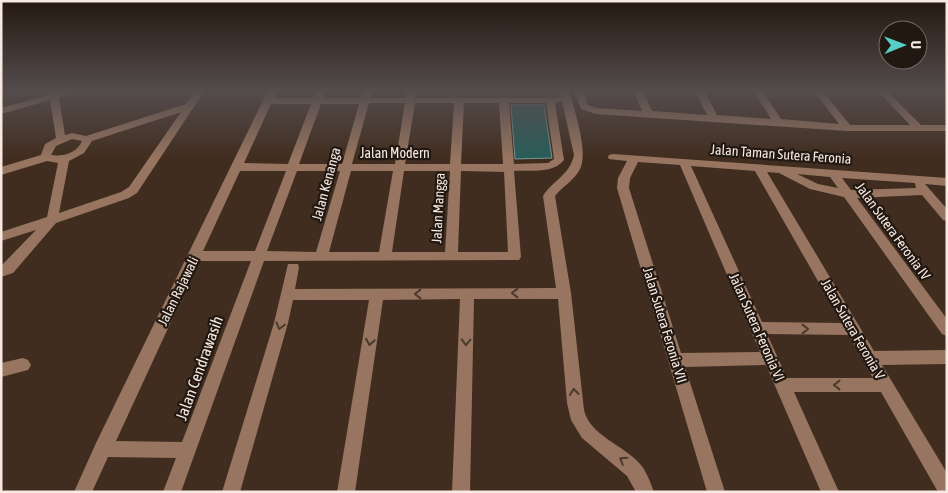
<svg xmlns="http://www.w3.org/2000/svg" width="948" height="493" font-family="'Asap Condensed',sans-serif">
<style>
.building{fill:#285d59;stroke:#779995}
.lines{fill:none;stroke-linecap:round;stroke-linejoin:round}
.minor{fill:#977560;fill-rule:evenodd}
.oneway{stroke:#4a392d}
.labels{text-anchor:middle;dominant-baseline:central;stroke-width:4.5;stroke-linejoin:round;paint-order:stroke}
.street-label{font-size:14px;fill:#f7e9e1;stroke:#211812}
.near-street-label{font-size:16px;fill:#f7e9e1;stroke:#211812}
</style>
<rect width="100%" height="100%" fill="#412d1f"/>
<path class="building" d="M511 105H544L552 158 515 159Z"/>
<g class="lines">
<path class="minor" d="M48 90H58V92L81 90 59 98 65 135 72 133 86 136 186 104 196 90H205L137 193 129 198 56 223 13 273 1 277V266L36 230 1 241V232L47 217 58 163 47 161 1 175V167L41 155 45 144 56 138 50 100 1 114V108L49 95ZM181 112 129 187 121 192 59 213 69 161 84 153 92 141ZM72 139 82 141C77 153 63 157 51 155L56 146Z
M268 90H277L274 98H313L316 90H326L323 98H361L363 90H373L370 98H406L407 90H417L415 98H561L559 90H569C574 111 590 153 579 171 573 181 562 187 555 196L571 293 584 410C590 436 624 445 640 464 647 472 650 482 654 492H636L627 476 582 438 571 420 567 403 558 299H474L470 492H452L460 299 383 300 355 492H337L369 300H293L288 323 240 492H222L274 323 288 264H298L299 268 295 289 556 288 543 196C553 180 570 175 574 155L562 101 555 103 564 160C553 174 531 170 514 171L521 257 519 260 264 261 181 492H163L176 458 108 457 92 492H74L96 443ZM369 103H405L395 164H352ZM415 103H454L450 164H405ZM464 103H499L503 164H461ZM509 103H546L554 159 548 163 514 164ZM271 104H311L288 164 244 163ZM321 104H359L342 164H299ZM240 171H286L255 251H203ZM297 171H340L316 252 267 251ZM351 171H393L379 252H329ZM404 171H450L445 252H392ZM461 171 504 172 508 252H458ZM199 261H251L182 442 116 441Z
M574 90H584L588 105 597 108 642 111 633 90H643L652 111 707 115 695 90H704L717 115 771 119 753 90H762L781 119 839 124 813 90H822L850 125H910L877 90H886L921 125H947V131H847L596 114 581 109Z
M942 90H947V94Z
M613 154 947 178V186L925 184 947 209V221L943 220 922 195 857 198 947 319V336L942 334 844 197 810 189 779 173 767 172 874 351 947 350V364L882 365 947 473V492H938L881 392H794L839 492H821L766 365 685 367 725 492H707L617 188 618 178 627 161 609 159 608 157 609 155ZM638 162 680 165 760 352 681 353 629 188 630 178ZM691 166 755 171 842 323 762 322ZM797 174 830 177 838 188 818 184ZM842 178 915 183 916 188 851 190ZM767 334 849 335 873 378H787Z
M23 358 28 360 31 365 28 370 1 377V363Z"/>
</g>
<defs><path id="oneway-chevron" d="M-2-3.5L2.5 0L-2 3.5" fill="none" stroke-width="1.6" stroke-linecap="round" stroke-linejoin="round" transform="scale(1.25)"/></defs>
<g class="oneway">
<use href="#oneway-chevron" transform="translate(515 293) rotate(180)"/>
<use href="#oneway-chevron" transform="translate(418 294) rotate(180)"/>
<use href="#oneway-chevron" transform="translate(280 326) rotate(105)"/>
<use href="#oneway-chevron" transform="translate(805 329)"/>
<use href="#oneway-chevron" transform="translate(370 342) rotate(99)"/>
<use href="#oneway-chevron" transform="translate(466 342) rotate(92)"/>
<use href="#oneway-chevron" transform="translate(837 385) rotate(-180)"/>
<use href="#oneway-chevron" transform="translate(574 392) rotate(-96)"/>
<use href="#oneway-chevron" transform="translate(623 460) rotate(-147)"/>
</g>
<linearGradient id="sky" x2="0" y2="1"><stop stop-color="#241911"/><stop offset="0.57" stop-color="#544c4d"/><stop offset="1" stop-color="#544c4d" stop-opacity="0"/></linearGradient>
<rect width="948" height="159" fill="url(#sky)"/>
<g class="labels">
<g class="street-label">
<text x="395" y="153">Jalan Modern</text>
<text transform="translate(781 154) rotate(4)">Jalan Taman Sutera Feronia</text>
<text transform="translate(326 184) rotate(-75)">Jalan Kenanga</text>
<text transform="translate(438 208) rotate(-87)">Jalan Mangga</text>
<text transform="translate(893 231) rotate(54)">Jalan Sutera Feronia IV</text>
<text transform="translate(178 291) rotate(-64)">Jalan Rajawali</text>
<text transform="translate(665 325) rotate(73)">Jalan Sutera Feronia VII</text>
<text transform="translate(757 327) rotate(66)">Jalan Sutera Feronia VI</text>
<text transform="translate(853 329) rotate(60)">Jalan Sutera Feronia V</text>
</g>
<g class="near-street-label">
<text transform="translate(199 368) rotate(-70)">Jalan Cendrawasih</text>
</g>
</g>
<rect width="948" height="493" fill="none" stroke="#f7e9e1" stroke-width="5"/>
<g transform="translate(903 45) rotate(89)"><circle r="24" fill="#211812" stroke="#776c65"/>
<path d="M0-4L9 19L0 12L-9 19Z" fill="#55cec5"/>
<text y="-8" font-size="14" font-weight="bold" text-anchor="middle" fill="#f7e9e1">U</text>
</g>
</svg>
